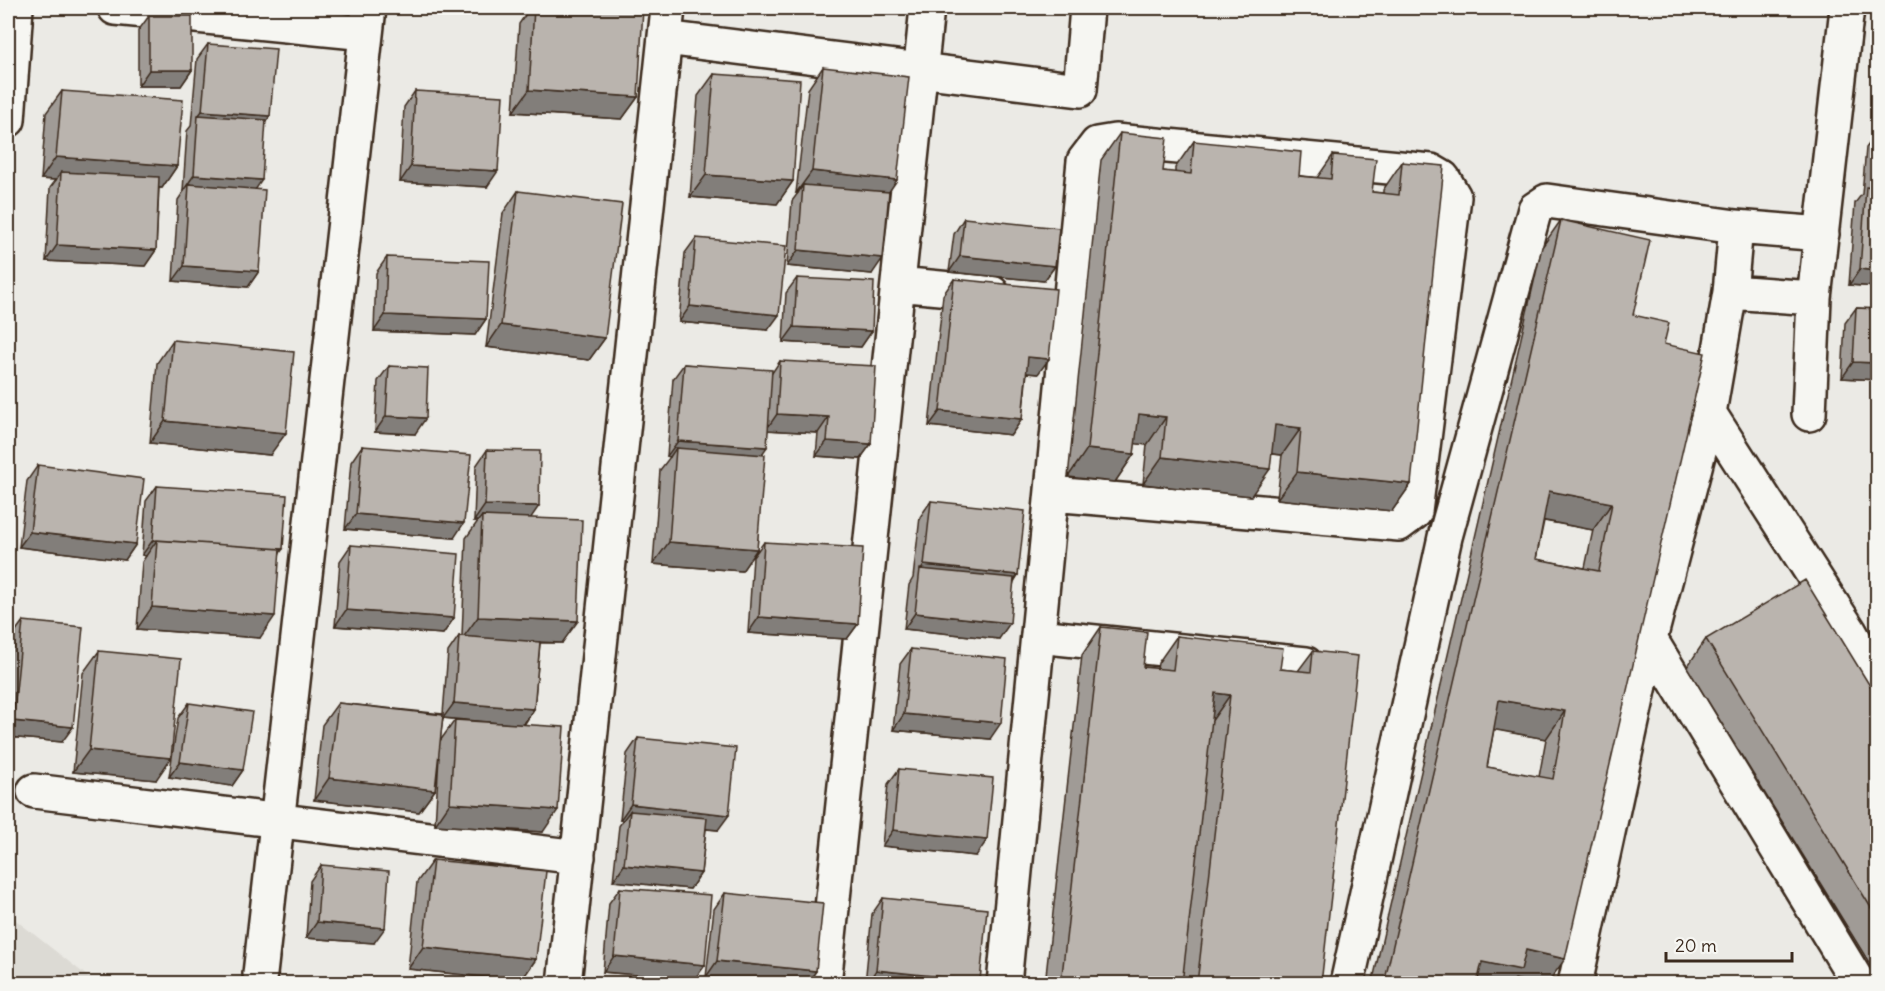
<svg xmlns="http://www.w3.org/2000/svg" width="1885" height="991" font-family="Delius,sans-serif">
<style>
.built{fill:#dcdad4}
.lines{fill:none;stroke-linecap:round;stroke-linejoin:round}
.minor-casing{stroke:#3b2a1e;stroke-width:38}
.minor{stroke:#f6f6f2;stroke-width:33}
.wall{fill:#a09b96;stroke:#3b2a1e;stroke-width:1.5;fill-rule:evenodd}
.shaded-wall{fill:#827e7a;stroke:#3b2a1e;stroke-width:1.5}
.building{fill:#bab4ae;stroke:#3b2a1e;stroke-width:1.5;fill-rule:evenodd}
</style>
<rect width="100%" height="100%" fill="#ebeae5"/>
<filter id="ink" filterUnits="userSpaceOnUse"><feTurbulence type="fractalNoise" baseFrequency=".0167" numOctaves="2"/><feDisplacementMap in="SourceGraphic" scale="12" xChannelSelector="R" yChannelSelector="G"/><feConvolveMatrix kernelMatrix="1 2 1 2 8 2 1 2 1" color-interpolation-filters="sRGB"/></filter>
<g filter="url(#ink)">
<path class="built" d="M8 914 96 983H8Z"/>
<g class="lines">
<g class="minor-casing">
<path id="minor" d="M115 8 366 33
M665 38 1080 90 1087 8
M8 120 16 8
M1736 227 1822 234
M898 284 992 293
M1709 413 1850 632 1878 682
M1809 414 1814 298 1847 8
M1038 636 1306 664
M1650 639 1859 984
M34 791 578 857
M260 974 369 8
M564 984 668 8
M824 984 927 8
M1004 984 1084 161 1097 144 1115 141 1431 171 1443 178 1454 197 1415 512 1399 524 1052 494
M1347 984 1445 537 1535 209 1547 201 1736 227 1730 292
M1575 984 1650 639 1709 413 1730 292 1814 298"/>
</g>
<use href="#minor" class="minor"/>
</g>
<path class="wall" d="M530 8H629L638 97 622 119 513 112 519 24Z
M149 16 192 70 181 86H138V31Z
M208 44 265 123 255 189 259 271 248 287 173 281 178 200 184 191H183L187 131 191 126 197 59Z
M823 67 889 192 872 274 787 266 792 201 798 193H796L808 89Z
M1878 73V130H1873Z
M714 74 793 181 777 204 690 197 698 96Z
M62 91 177 166 162 188H159L156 250 145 266 46 261 50 188 56 180 41 179 46 113Z
M415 91 487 187 400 182 404 107Z
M1120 133 1163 171 1175 173V168L1194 141 1299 176 1317 178 1333 155 1372 192 1383 193V190L1402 162 1411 484 1392 511 1277 499 1282 455 1272 454 1251 496 1143 484 1147 445 1135 443 1134 454 1115 482 1068 477 1101 160Z
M1877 133 1878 287 1849 285 1855 203 1862 194 1866 148Z
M518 191 605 338 589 360 486 347 503 213Z
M964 218 1055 266 1044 281 949 272 954 234Z
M1561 220 1633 315 1664 344 1547 984H1535L1515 979 1511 984H1372L1542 247ZM1544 521 1593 530 1585 568 1536 559ZM1494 729 1546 739 1539 777 1487 767Z
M696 238 768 330 679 322 685 253Z
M387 257 486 319 475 335 374 331 376 273Z
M797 278 872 331 861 347 783 342 786 293Z
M954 279 1038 374 1027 373 1022 419 1011 435 929 426 943 295Z
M1856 308 1878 309V380L1842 378 1845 323Z
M173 340 270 455 150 443 157 363Z
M780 361 871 444 860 459 816 456 818 433 768 430 762 454 757 549 742 571 653 564 660 470 670 457 667 456 673 379 684 364 772 373Z
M389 366 415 434 375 432 378 381Z
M362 446 454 538 345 529 351 462Z
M487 450 530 518 562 643H540L534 709 524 725 543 832 435 825 439 757 435 790 419 812 314 800 322 725 338 703 443 714 448 652 459 636H462L466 538 478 521H474L476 466ZM443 718 509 724 455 720 440 741Z
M38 465 136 544 125 560 19 547 27 481Z
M157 486 280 553 260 638 137 629 142 562 146 556 142 555 146 501Z
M931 501 1018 575 1014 582 999 639 904 629 909 585 913 578 920 517Z
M764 542 858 624 847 639 748 633 753 557Z
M351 545 454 618 443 634 335 626 340 561Z
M23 621 62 742 8 737V681L12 636Z
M1101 627 1143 667 1157 669 1158 663 1177 636 1280 669 1298 671 1313 651 1321 984H1045L1082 655Z
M1706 639 1878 699V977L1687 667Z
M911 649 990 739 893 730 900 664Z
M99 651 156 780 73 772 83 673Z
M189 703 243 770 232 786 169 777 178 718Z
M638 738 718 830 706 829 701 873 690 889 613 881 619 826 623 820H620L627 754Z
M899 769 976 856 882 846 888 784Z
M433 860 536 959 521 981 408 969 417 882Z
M321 865 374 943 306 938 310 881Z
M620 888 705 965 694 980 603 972 609 903Z
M725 893 816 971 807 984H773L706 977 714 909Z
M883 898 980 981 978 984H865L872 914Z"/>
<path class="shaded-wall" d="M149 70H192L181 86H138Z
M529 90 638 97 622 119 513 112Z
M202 111 270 116 259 132 198 116Z
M1878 123V130H1873Z
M56 157 177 166 162 188 61 181V172L56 180 41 179Z
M411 166 498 171 487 187 400 182Z
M812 171 897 180 882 202 803 185 798 193H796Z
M194 175 262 180 251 196 189 184 184 191H183Z
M706 175 793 181 777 204 690 197Z
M1872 182H1878V199L1866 191Z
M57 245 156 250 145 266 46 261Z
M798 250 883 258 872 274 787 266Z
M960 256 1055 266 1044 281 949 272Z
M184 266 259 271 248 287 173 281Z
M1860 269 1878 271V287L1849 285Z
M690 306 779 315 768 330 679 322Z
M385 315 486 319 475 335 374 331Z
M501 325 605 338 589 360 486 347Z
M794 327 872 331 861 347 783 342Z
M1028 357 1049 359 1038 374 1017 372Z
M1853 362 1878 363V380L1842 378Z
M940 411 1022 419 1011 435 929 426Z
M777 414 829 417 818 433 766 430Z
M1139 414 1166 417 1147 445 1119 442Z
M386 416 426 418 415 434 375 432Z
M165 421 286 433 270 455 150 443Z
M1275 425 1301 428 1282 455 1256 452Z
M678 441 767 447 756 463 676 448 670 457 667 456Z
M827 441 871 444 860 459 816 456Z
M1087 449 1134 454 1115 482 1068 477Z
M1162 457 1270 469 1251 496 1143 484Z
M1297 472 1411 484 1392 511 1277 499Z
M1549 491 1612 503 1593 530 1530 518Z
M485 505 539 506 528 522 482 516 478 521H474Z
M356 514 464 523 454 538 345 529Z
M30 532 136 544 125 560 19 547Z
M153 540 283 549 272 564 157 540 146 556 142 555Z
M669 542 757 549 742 571 653 564Z
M924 565 1018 575 1007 591 920 572Z
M152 607 275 616 260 638 137 629Z
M346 610 454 618 443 634 335 626Z
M915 613 1010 623 999 639 904 629Z
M478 617 578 621 562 643 462 639Z
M759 617 858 624 847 639 748 633Z
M1215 693 1230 695 1211 722Z
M1499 700 1565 711 1546 739 1480 727Z
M454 703 534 709 523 725 443 718Z
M904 714 1001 723 990 739 893 730Z
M13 721 73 727 62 742 8 737V729Z
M89 750 171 758 156 780 73 772Z
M180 762 243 770 232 786 169 777Z
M329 778 435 790 419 812 314 800Z
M450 803 558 810 543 832 435 825Z
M631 804 729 815 718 830 629 821 630 811 623 820H620Z
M893 830 987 840 976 856 882 846Z
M624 865 701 873 690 889 613 881Z
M317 922 385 928 374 943 306 938Z
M423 947 536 959 521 981 408 969Z
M1526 950 1565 959 1547 984H1535L1515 979 1511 984H1467L1482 962Z
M614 956 705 965 694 980 603 972Z
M717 961 816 971 807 984H773L706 977Z
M876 970 980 981 978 984H867Z"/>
<path class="building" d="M534 8H643L638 97 529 90Z
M149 16H192V70H149Z
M208 44 276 49 270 116 202 111Z
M823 67 909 77 897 180 812 171Z
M714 74 800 80 793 181 706 175Z
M62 91 183 100 177 166 56 157Z
M415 91 503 96 498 171 411 166Z
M198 115 266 120 262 180 194 175Z
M1120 133 1167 138 1163 171 1191 174 1194 141 1301 152 1299 176 1331 179 1333 155 1376 159 1372 192 1399 195 1402 162 1444 166 1411 484 1297 472 1301 428 1275 425 1270 469 1162 457 1166 417 1139 414 1134 454 1087 449Z
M1877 133H1878V182H1872Z
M61 172 159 177 156 250 57 245Z
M189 184 265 190 259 271 184 266Z
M803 185 889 192 883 258 798 250Z
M1866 187 1878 188V271L1860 269Z
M518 191 622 204 605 338 501 325Z
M964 218 1059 228 1055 266 960 256Z
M1561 220 1650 240 1633 315 1669 323 1664 344 1705 353 1565 959 1526 950 1521 970 1482 962 1477 984H1384ZM1549 491 1612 503 1599 571 1536 559ZM1499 700 1565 711 1553 779 1487 767Z
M696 238 786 246 779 315 690 306Z
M387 257 489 261 486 319 385 315Z
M797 278 874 282 872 331 794 327Z
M954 279 1056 289 1049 359 1028 357 1022 419 940 411Z
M1856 308 1878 309V363L1853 362Z
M173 340 294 352 286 433 165 421Z
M780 361 876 366 871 444 827 441 829 417 777 414Z
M684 364 772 370 767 447 678 441Z
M389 366 428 368 426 418 386 416Z
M362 446 471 455 464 523 356 514Z
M676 448 765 455 757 549 669 542Z
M487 450 540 451 539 506 485 505Z
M38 465 144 479 136 544 30 532Z
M157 486 287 495 283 549 153 540Z
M931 501 1025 511 1018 575 924 565Z
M482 516 582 520 578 621 478 617Z
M157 540 280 549 275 616 152 607Z
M764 542 863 548 858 624 759 617Z
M351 545 459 554 454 618 346 610Z
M920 569 1014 578 1010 623 915 613Z
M1805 580 1878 699V919L1706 639Z
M23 621 83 627 73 727 13 721Z
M1101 627 1147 632 1143 667 1173 670 1177 636 1283 648 1280 669 1311 672 1313 651 1358 656 1321 984H1197L1230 695 1215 693 1182 984H1061Z
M459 636 540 642 534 709 454 703Z
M911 649 1007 659 1001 723 904 714Z
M99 651 181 659 171 758 89 750Z
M189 703 252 712 243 770 180 762Z
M338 703 443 715 435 790 329 778Z
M455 720 564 727 558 810 450 803Z
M638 738 736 748 729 815 631 804Z
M899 769 993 778 987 840 893 830Z
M630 811 707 818 701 873 624 865Z
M433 860 546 871 536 959 423 947Z
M321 865 389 871 385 928 317 922Z
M620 888 711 895 705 965 614 956Z
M725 893 823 903 816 971 717 961Z
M883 898 987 909 980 981 876 970Z"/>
</g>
<rect width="1885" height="991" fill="none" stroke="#f6f6f2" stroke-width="30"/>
<rect x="15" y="15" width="1855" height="961" fill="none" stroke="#3b2a1e" stroke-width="2" filter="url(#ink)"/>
<path d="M1666 952v9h126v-9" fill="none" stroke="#3b2a1e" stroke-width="3"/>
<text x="1675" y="952" font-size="18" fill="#3b2a1e" stroke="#f6f6f2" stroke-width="4.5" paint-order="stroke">20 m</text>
</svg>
